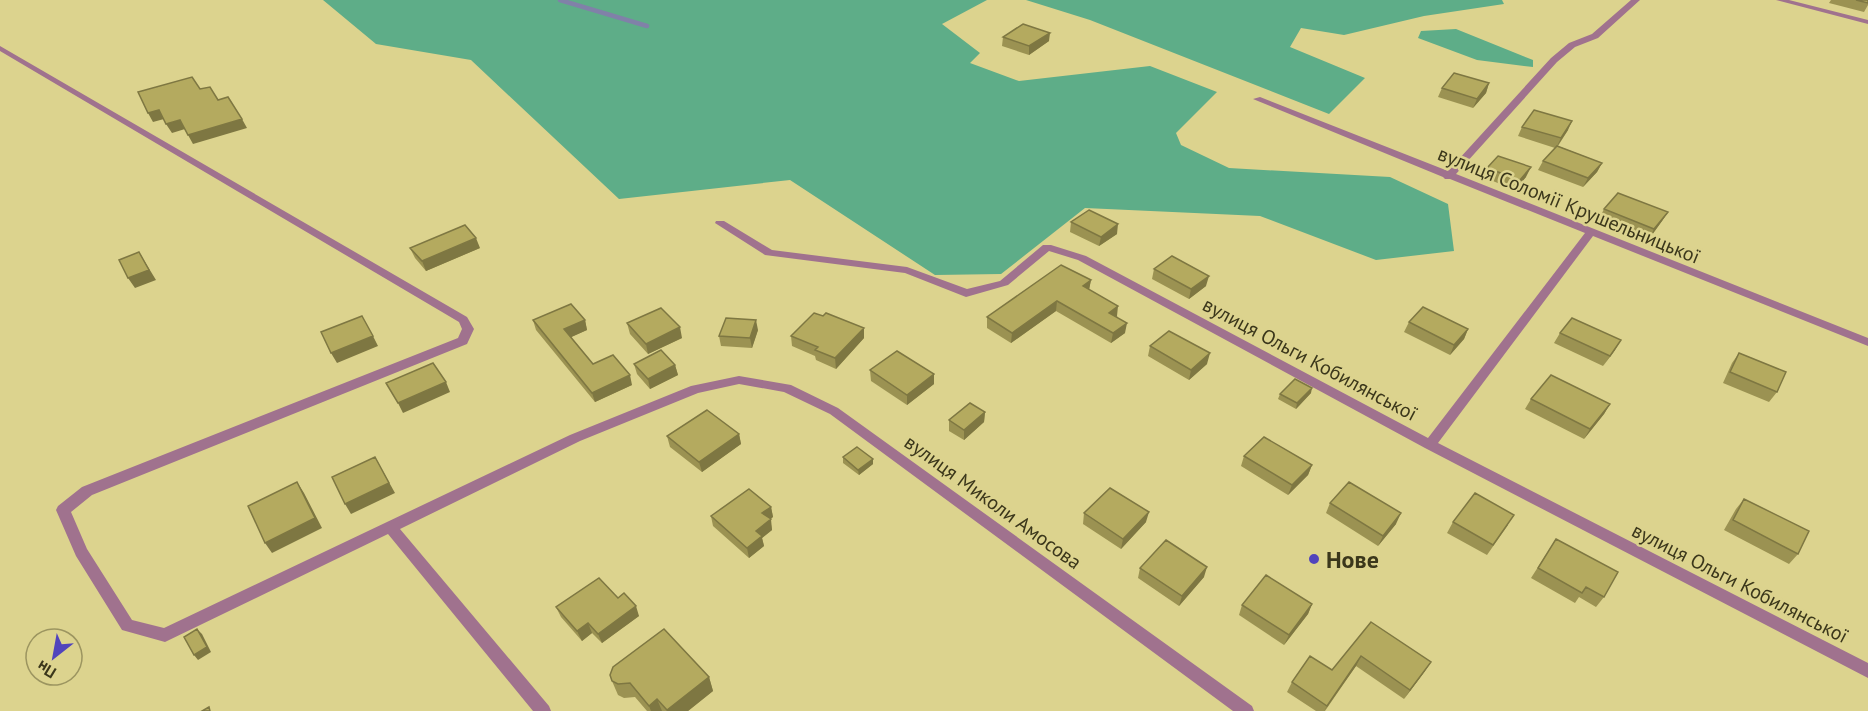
<svg xmlns="http://www.w3.org/2000/svg" width="1868" height="711" font-family="'PT Sans',sans-serif">
<style>
.forest{fill:#5ead88}
.lines{fill:none;stroke-linecap:round;stroke-linejoin:round}
.stream{stroke:#8081a8;stroke-width:4.5}
.street{fill:#a0728e;fill-rule:evenodd}
.wall{fill:#9b9252}
.shaded-wall{fill:#7e7742}
.building{fill:#b4aa5f;stroke:#7e7742;stroke-width:1.5}
.poi-dot{fill:#5144bc;stroke:#dcd38e;stroke-width:2}
.labels{text-anchor:middle;dominant-baseline:central;stroke-width:5;stroke-linejoin:round;paint-order:stroke}
.street-label{font-size:20px;fill:#3b371b;stroke:#dcd38e}
.near-poi-label{font-size:24px;font-weight:bold;fill:#3b371b;stroke:#dcd38e;text-anchor:start}
</style>
<rect width="100%" height="100%" fill="#dcd38e"/>
<path class="forest" d="M323 0H987L942 24 980 53 970 63 1019 81 1150 66 1217 92 1176 133 1181 145 1229 168 1390 177 1448 204 1454 251 1376 260 1260 216 1085 208 1001 274 935 275 790 180 619 199 471 60 376 44Z
M1026 0H1502L1504 4 1424 16 1344 35 1301 28 1290 47 1365 78 1329 114 1090 20Z
M1456 29 1533 60V67L1477 60 1418 38 1421 31Z"/>
<g class="lines">
<path class="stream" d="M560 0 647 26"/>
<path class="street" d="M1631 0H1640L1598 38 1575 47 1557 62 1456 174 1868 338V346L1593 236 1438 443 1868 663V678L1425 448 1078 260 1049 251 1008 285 966 297 905 273 765 255 715 223 716 221H724L772 250 907 267 967 289 1000 281 1043 245H1051L1086 256 1428 438 1585 233 1450 179H1445L1443 177 1253 99 1260 97 1448 171 1551 58 1569 43 1592 34Z
M1776 0H1789L1868 20V24Z
M0 46 467 317 474 329 467 344 92 495 71 512 87 549 132 620 164 628 570 435 691 386 739 376 791 385 838 408 1252 706 1254 711H1233L830 414 784 392 739 384 698 393 580 441 400 529 549 706 551 711H533L388 534 165 642 122 630 76 556 56 510 58 506 82 487 458 338 462 329 459 322 0 51Z"/>
</g>
<path class="wall" d="M1831 0H1868V5L1864 12 1829 3Z
M1003 37 1049 41 1029 55 1002 46Z
M1489 83 1486 93 1473 108 1438 97 1442 88Z
M1522 127 1568 130 1558 146 1602 163 1597 172 1583 187 1538 170 1543 161 1555 148 1518 136Z
M1487 168 1526 177 1515 190 1483 177Z
M1604 209 1668 212 1662 221 1649 239 1599 219Z
M1071 222 1117 234 1099 246 1070 232Z
M410 248H480L426 271 415 258Z
M1154 269 1206 286 1189 299 1152 279Z
M1091 280 1089 289 1117 316 1125 333 1111 343 1056 311 1011 343 987 328V317Z
M533 320H585L587 330 571 337 593 364 632 385 595 402 536 330Z
M1409 322 1468 329 1464 339 1450 355 1404 332Z
M627 323 682 338 648 354 630 334Z
M758 330 752 348 721 346 719 336Z
M1560 333 1615 350 1603 366 1554 343Z
M791 336 864 338 836 369 816 360 815 356 792 346Z
M1150 346 1207 364 1189 380 1148 356Z
M1739 353 1777 392 1769 402 1723 383 1732 363Z
M634 364 675 365 678 375 650 389 637 374Z
M870 370 934 384 907 405 871 381Z
M1311 393 1296 409 1278 399 1280 394Z
M1531 399 1610 404 1604 414 1584 439 1525 409Z
M985 412 984 422 964 440 949 431V420Z
M739 434 741 444 702 472 670 447 667 436Z
M1244 456 1312 465 1308 475 1288 495 1241 466Z
M843 457 873 459V464L859 475 843 463Z
M1744 499 1798 554 1789 564 1724 530 1736 509Z
M1330 503 1396 524 1378 546 1326 513Z
M771 507 773 517 770 519 772 530 762 538 764 546 749 558 713 526 711 516Z
M1084 513 1146 522 1121 549 1083 524Z
M1453 522 1508 525 1487 555 1447 533Z
M1556 539 1604 597 1596 607 1579 597 1575 603 1531 578Z
M1140 568 1204 577 1179 606 1138 578Z
M618 598 639 616 602 643 592 633 582 641 561 617 556 607Z
M1312 604 1308 614 1284 645 1239 615 1242 605Z
M1371 622 1425 671 1404 699 1356 666 1325 711H1316L1287 692 1292 682 1332 670Z
M709 677 713 691 688 711H647L635 697 624 698 618 695 612 681Z"/>
<path class="shaded-wall" d="M1050 33 1049 41 1029 55V46Z
M1489 83 1486 93 1473 108 1477 99Z
M159 110 164 119 153 122 148 113Z
M242 119 247 128 193 144 188 135Z
M180 120 185 129 172 133 166 124Z
M1572 121 1568 130 1556 148 1561 138Z
M1602 163 1597 172 1583 187 1588 178Z
M1531 167 1526 177 1515 190 1520 180Z
M1668 212 1662 221 1649 239 1654 229Z
M1118 224 1117 234 1099 246 1101 237Z
M476 238 480 248 426 271 422 261Z
M139 252 156 280 135 288 128 278Z
M1209 276 1206 286 1189 299 1191 289Z
M1091 280 1089 290 1083 286Z
M1057 301 1056 311 1011 343 1012 333Z
M1118 306 1117 316 1108 323 1109 313Z
M585 320 587 330 567 339 564 329Z
M756 320 758 330 752 348 750 338Z
M1127 323 1125 333 1111 343 1113 333Z
M680 327 682 338 648 354 646 344Z
M864 328V338L836 369 835 358Z
M1468 329 1464 339 1450 355 1454 345Z
M373 336 378 346 337 363 331 353Z
M1621 340 1615 350 1603 366 1610 356Z
M1210 353 1207 364 1189 380 1191 370Z
M675 365 678 375 650 389 648 379Z
M934 374V384L907 405V395Z
M630 375 632 385 595 402 592 393Z
M446 382 450 392 403 413 398 403Z
M1312 388 1311 393 1296 409 1297 403Z
M1610 404 1604 414 1584 439 1590 429Z
M985 412 984 422 964 440V430Z
M739 434 741 444 702 472 699 462Z
M375 457 395 493 351 514 345 504Z
M873 459V464L859 475 858 470Z
M1312 465 1308 475 1288 495 1292 485Z
M297 482 304 493 322 528 272 553 265 543Z
M771 507 773 517 764 523 762 513Z
M1149 512 1146 522 1121 549 1123 539Z
M1401 513 1396 524 1378 546 1383 536Z
M771 519 772 530 762 538 764 546 749 558 747 548 756 531Z
M1207 567 1204 577 1179 606 1182 596Z
M1312 604 1308 614 1284 645 1289 635Z
M636 606 639 616 602 643 598 634Z
M588 623 592 633 582 641 577 631Z
M197 629 202 634 211 652 198 660 194 655Z
M1361 656 1356 666 1324 711 1327 706Z
M1431 662 1425 671 1404 699 1410 690Z
M709 677 713 691 688 711H667V710Z
M657 699 662 711H651L649 706Z"/>
<path class="building" d="M1856 0H1868V3Z
M1023 24 1050 33 1029 46 1003 37Z
M1454 73 1489 83 1477 99 1442 88Z
M192 77 200 89 210 87 218 100 228 97 242 119 188 135 180 120 166 124 159 110 148 113 138 92Z
M1534 110 1572 121 1561 138 1522 127Z
M1557 146 1602 163 1588 178 1543 161Z
M1498 156 1531 167 1520 180 1487 168Z
M1618 193 1668 212 1654 229 1604 209Z
M1089 210 1118 224 1101 237 1071 222Z
M465 225 476 238 422 261 410 248Z
M139 252 149 270 128 278 119 260Z
M1172 256 1209 276 1191 289 1154 269Z
M1061 265 1091 280 1083 286 1118 306 1109 313 1127 323 1113 333 1057 301 1012 333 987 317Z
M571 304 585 320 564 329 593 364 613 355 630 375 592 393 533 320Z
M1423 307 1468 329 1454 345 1409 322Z
M661 308 680 327 646 344 627 323Z
M814 313 823 316 826 313 864 328 835 358 815 350 818 347 791 336Z
M362 316 373 336 331 353 321 332Z
M726 318 756 320 750 338 719 336Z
M1572 318 1621 340 1610 356 1560 333Z
M1169 331 1210 353 1191 370 1150 346Z
M661 350 675 365 648 379 634 364Z
M897 351 934 374 907 395 870 370Z
M1739 353 1786 372 1777 392 1730 372Z
M433 363 446 382 398 403 386 383Z
M1551 375 1610 404 1590 429 1531 399Z
M1295 379 1312 388 1297 403 1280 394Z
M970 403 985 412 964 430 949 420Z
M707 410 739 434 699 462 667 436Z
M1264 437 1312 465 1292 485 1244 456Z
M857 447 873 459 858 470 843 457Z
M375 457 389 483 345 504 332 477Z
M297 482 315 518 265 543 248 506Z
M1349 482 1401 513 1383 536 1330 503Z
M1110 488 1149 512 1123 539 1084 513Z
M749 489 771 507 762 513 771 519 756 531 762 536 747 548 711 516Z
M1475 493 1514 515 1493 545 1453 522Z
M1744 499 1809 531 1798 554 1733 520Z
M1556 539 1618 572 1604 597 1586 587 1582 593 1538 568Z
M1166 540 1207 567 1182 596 1140 568Z
M1266 575 1312 604 1289 635 1242 605Z
M599 578 618 598 624 593 636 606 598 634 588 623 577 631 556 607Z
M1371 622 1431 662 1410 690 1361 656 1327 706 1292 682 1310 656 1332 670Z
M197 629 207 647 194 655 184 637Z
M664 629 709 677 667 710 657 699 649 706 630 683 618 684 612 681 610 675 613 667Z
M209 707 210 711H202Z"/>
<circle class="poi-dot" cx="1314" cy="559" r="6"/>
<g class="labels">
<g class="street-label">
<text transform="translate(1569 205) rotate(22)">вулиця Соломії Крушельницької</text>
<text transform="translate(1310 359) rotate(28)">вулиця Ольги Кобилянської</text>
<text transform="translate(993 502) rotate(36)">вулиця Миколи Амосова</text>
<text transform="translate(1740 583) rotate(27)">вулиця Ольги Кобилянської</text>
</g>
<g class="near-poi-label">
<text x="1326" y="559">Нове</text>
</g>
</g>
<g transform="translate(54 657) rotate(211)"><circle r="28" fill="#dcd38e" stroke="#9c9560" stroke-width="1.5"/>
<path d="M0-4.5L10 22L0 15L-10 22Z" fill="#5144bc"/>
<text y="-9" font-size="16" font-weight="bold" text-anchor="middle" fill="#3b371b">Пн</text>
</g>
</svg>
